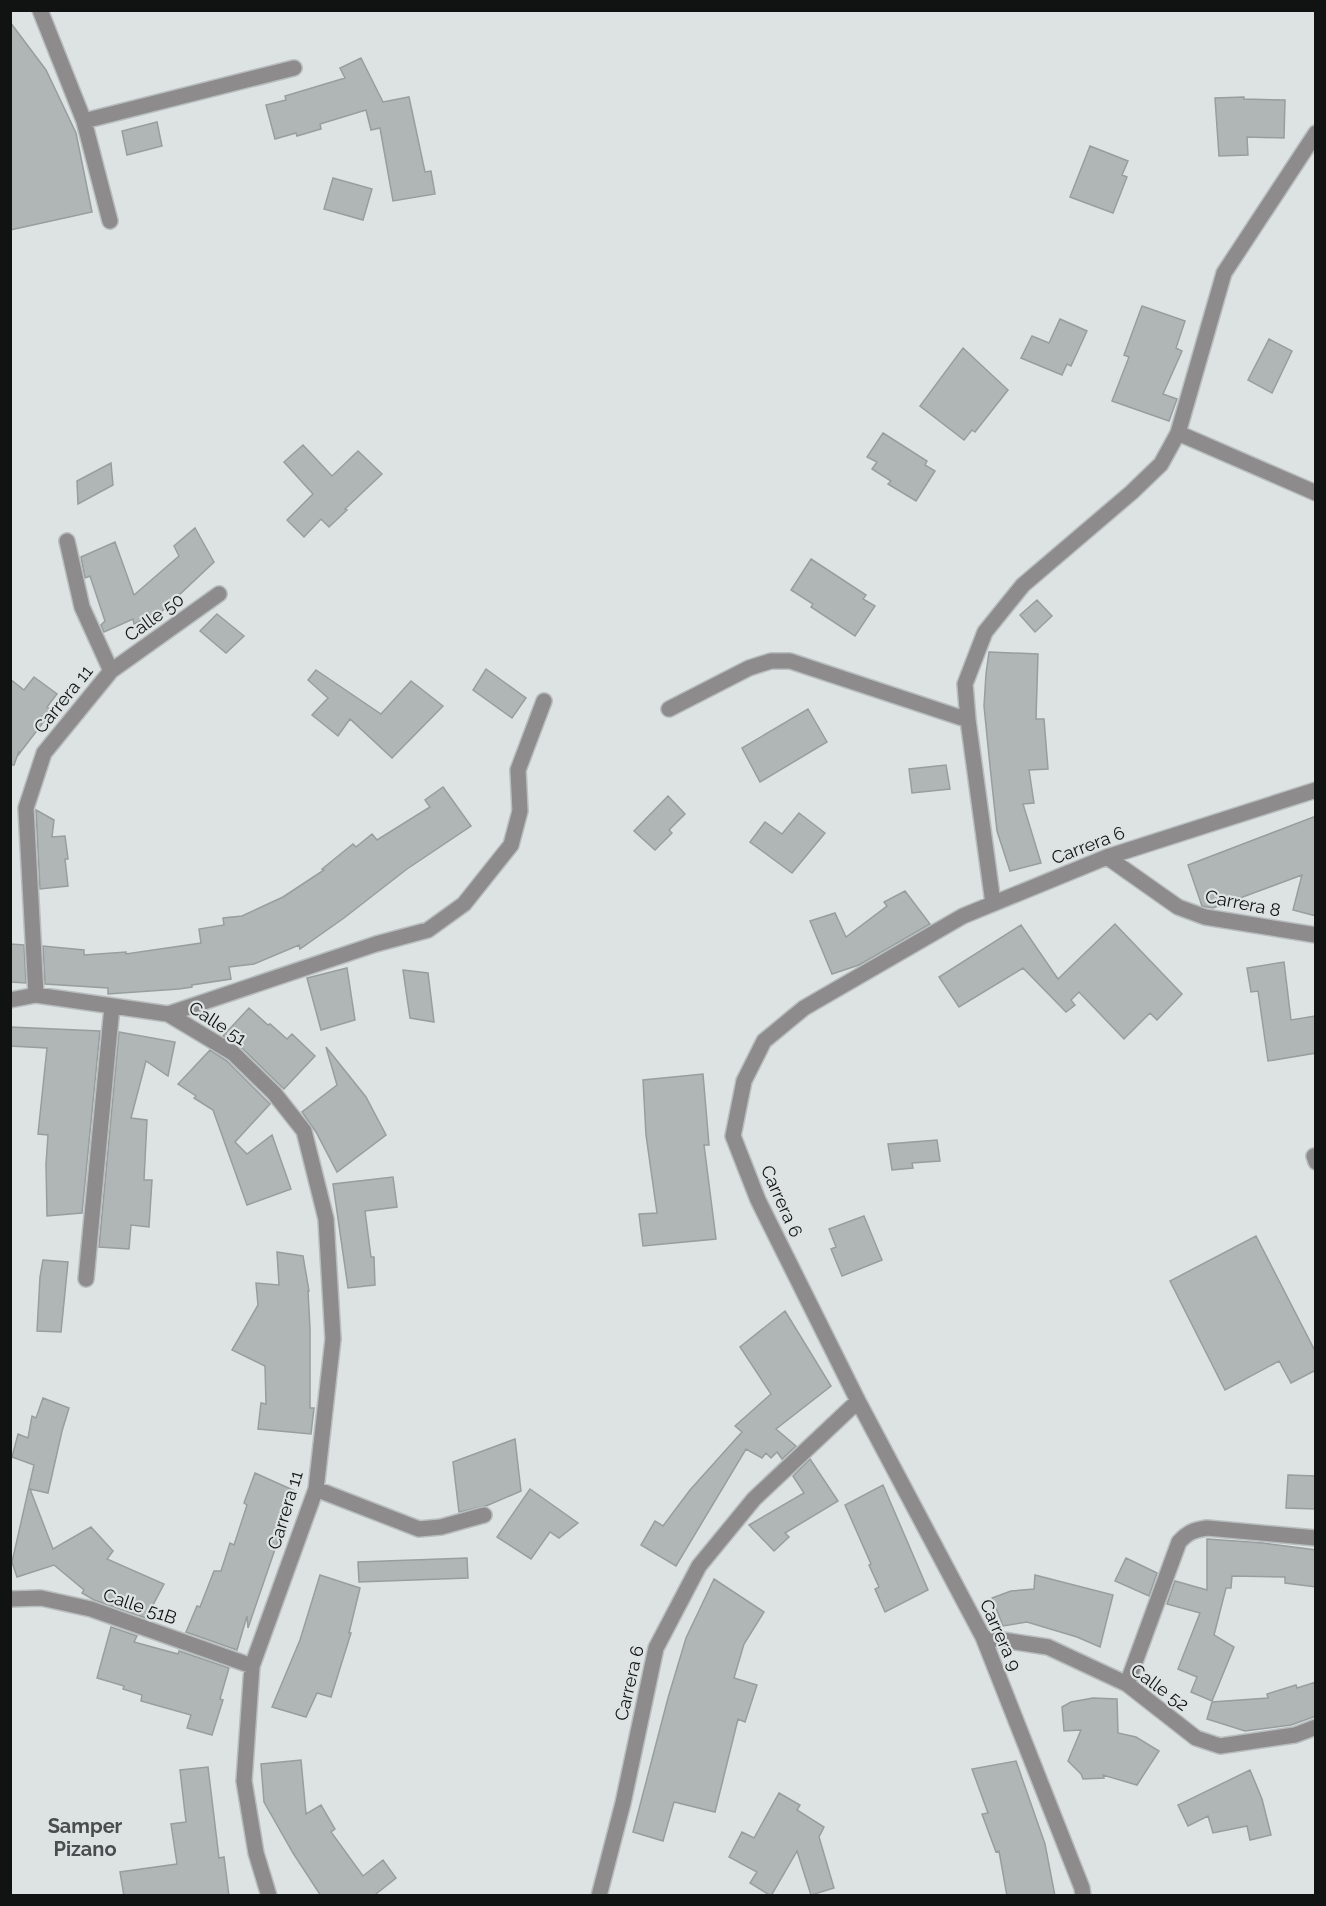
<svg xmlns="http://www.w3.org/2000/svg" width="1326" height="1906" font-family="Raleway,sans-serif">
<style>
.building{fill:#b0b6b6;stroke:#989d9d;stroke-width:1.5}
.lines{fill:none;stroke-linecap:round;stroke-linejoin:round}
.minor-casing{stroke:#b8bdbe;stroke-width:18}
.minor{stroke:#8d8b8c;stroke-width:15}
.labels{text-anchor:middle;dominant-baseline:central;stroke-width:4.5;stroke-linejoin:round;paint-order:stroke}
.street-label{font-size:18px;fill:#111313;stroke:#dde2e3}
.neighbourhood-label{font-size:20px;font-weight:bold;fill:#494d4e;stroke:#dde2e3}
</style>
<rect width="100%" height="100%" fill="#dde2e3"/>
<path class="building" d="M10 22 46 70 76 133 92 212 10 230Z
M361 58 383 102 409 97 425 172 431 171 435 194 393 201 380 128 371 130 366 110 320 124 321 129 297 136 296 133 275 139 266 105 286 100 285 96 345 78 340 68Z
M1244 97V99L1285 100 1284 138 1247 137 1248 155 1219 156 1215 98Z
M157 122 162 146 127 155 122 131Z
M1090 146 1128 161 1122 175 1127 177 1113 213 1070 197Z
M333 178 372 189 363 220 324 209Z
M1142 306 1185 321 1176 348 1182 351 1163 394 1177 399 1169 421 1112 401 1129 357 1124 355Z
M1060 319 1087 331 1071 366 1067 364 1062 375 1021 358 1032 336 1049 343Z
M1269 339 1292 351 1272 393 1248 380Z
M963 348 1008 390 975 432 972 430 964 440 920 406Z
M883 433 927 461 925 465 935 471 916 501 888 484 891 481 872 469 877 462 867 457Z
M303 445 332 476 358 451 382 474 345 509 347 510 329 527 321 519 304 537 287 520 313 494 284 462Z
M111 463 113 485 78 504 77 481Z
M195 528 214 562 162 611 134 624 133 619 104 632 101 625 105 621 90 576 85 578 81 557 115 542 134 595 179 556 174 546Z
M811 559 866 595 863 599 875 606 855 636 811 607 813 604 791 590Z
M1037 600 1052 616 1035 632 1020 615Z
M217 614 244 636 226 653 200 631Z
M989 652 1038 654 1036 719H1044L1048 769 1029 770 1034 803 1023 804 1041 863 1010 871 997 831 990 766 984 706 986 674Z
M486 669 526 698 512 718 473 690Z
M316 670 381 714 411 681 443 706 392 758 350 719 338 736 312 715 328 698 308 680Z
M34 677 57 694 47 707 52 711 19 754V751L14 765H10V679L24 690Z
M808 709 827 742 760 782 742 748Z
M946 765 950 789 912 793 909 769Z
M443 787 471 826 407 869 344 918 300 949 299 945 254 964 229 967 231 979 192 985V987L179 989 108 994V988L45 984 43 946 84 950V955L126 952V954L201 943 199 929 224 925 223 918 242 916 283 897 324 870 322 869 353 844 356 847 372 834 377 840 430 807 425 800Z
M668 796 685 814 669 830 672 833 655 850 634 831Z
M36 810 54 820 52 837 65 836 68 859H65L68 886 40 889Z
M799 813 825 833 792 873 750 842 765 822 782 834Z
M1316 816V916L1293 910 1302 875 1213 908 1202 906 1188 865Z
M905 891 930 924 859 965 832 974 810 921 835 913 846 937 887 906 884 902Z
M1115 924 1182 994 1157 1020 1150 1013 1124 1039 1079 992 1071 1000 1075 1005 1066 1012 1023 968 959 1007 939 977 1021 925 1058 979Z
M10 944 24 945 26 983 10 982Z
M1284 962 1291 1020 1316 1016V1053L1268 1061 1258 991 1251 992 1247 968Z
M347 968 355 1020 321 1030 307 978Z
M403 970 428 973 434 1022 410 1018Z
M249 1008 268 1025 270 1024 287 1039 292 1034 315 1056 284 1089 240 1046 223 1036Z
M10 1027 100 1031 82 1213 47 1216 46 1164 48 1135 38 1134 47 1048 10 1046Z
M119 1032 175 1042 168 1076 146 1061 131 1118 147 1120 144 1180H152L149 1227 131 1225 129 1249 99 1247Z
M326 1047 366 1097 386 1135 337 1172 316 1132 302 1112 337 1085Z
M210 1050 227 1061 270 1104 235 1142 247 1154 272 1135 291 1189 247 1205 213 1110 194 1098 196 1096 178 1084Z
M703 1074 709 1145H704L716 1239 643 1246 639 1214 657 1213 646 1135 643 1080Z
M937 1140 940 1161 912 1163 913 1168 892 1170 888 1144Z
M393 1177 397 1207 365 1211 371 1257H374L375 1285 348 1288 333 1184Z
M864 1216 882 1260 842 1276 831 1249 836 1247 829 1229Z
M1256 1236 1316 1353V1370L1291 1383 1279 1361 1225 1390 1170 1281Z
M277 1252 303 1256 309 1291H308L310 1328V1408H314L311 1434 258 1429 261 1403 266 1404 265 1366 232 1350 258 1305 256 1283 279 1285Z
M43 1260 68 1262 61 1332 37 1331 40 1277Z
M785 1311 831 1386 776 1429 796 1446 782 1459 777 1452 771 1458 766 1453 762 1458 746 1449 676 1566 641 1545 655 1521 663 1526 690 1490 742 1432 735 1426 771 1394 740 1347Z
M43 1398 69 1408 62 1431 48 1493 30 1489 53 1549 91 1527 113 1551 107 1559 164 1584 146 1618 94 1600 82 1593 84 1590 54 1565 17 1577 12 1562 34 1465 12 1457 18 1434 28 1438 32 1416 36 1418Z
M515 1439 521 1491 486 1506 459 1512 453 1462Z
M810 1459 838 1501 785 1533 789 1537 774 1551 749 1525 804 1493 793 1476Z
M255 1473 295 1491 248 1628 247 1616 237 1650 186 1632 197 1606 200 1607 214 1571H221L230 1543 234 1545 247 1505 244 1503Z
M1288 1475 1316 1476V1509L1286 1508Z
M883 1485 928 1590 885 1612 875 1589 879 1587 869 1565 871 1564 845 1505Z
M530 1489 578 1523 559 1538 550 1532 531 1559 497 1537Z
M1207 1539 1263 1543 1316 1550V1587L1285 1583V1577L1232 1576 1231 1588H1226L1214 1635 1234 1647 1212 1701 1191 1692 1197 1677 1178 1669 1200 1613 1167 1604 1175 1581 1207 1590Z
M467 1558 468 1578 359 1582 358 1562Z
M1126 1558 1157 1573 1149 1596 1115 1581Z
M320 1575 360 1588 349 1633H351L331 1697 317 1693 306 1717 272 1707 300 1640Z
M1035 1575 1113 1595 1100 1647 1077 1637 1027 1622 1003 1626 992 1598 1011 1591 1034 1589Z
M714 1579 764 1612 744 1644 734 1678 757 1685 745 1722 738 1719 715 1812 674 1802 663 1841 633 1832 668 1698 686 1638Z
M111 1627 137 1636 134 1642 178 1654 179 1651 229 1668 220 1699 223 1700 212 1735 187 1728 191 1715 141 1701 142 1695 123 1689 124 1686 97 1678Z
M1316 1682V1716L1291 1725 1245 1731 1207 1719 1212 1702 1268 1698 1267 1694 1296 1685 1297 1688Z
M1093 1698 1117 1699 1118 1733 1136 1737 1159 1751 1137 1785 1103 1775 1104 1778 1083 1779 1081 1774 1068 1761 1081 1730 1064 1731 1062 1707 1071 1702Z
M301 1760 306 1814 321 1805 335 1829 331 1832 363 1876 383 1860 396 1878 376 1894 378 1896H321L293 1853 264 1802 261 1764Z
M1016 1761 1045 1844 1055 1896H1007L999 1851 996 1852 982 1814 988 1813 972 1769Z
M208 1767 219 1858 224 1857 229 1896H124L120 1872 177 1864 171 1824 186 1822 180 1770Z
M1250 1770 1262 1799 1271 1835 1250 1840 1247 1826 1213 1833 1208 1816 1188 1826 1178 1805Z
M779 1793 800 1805 797 1810 824 1827 819 1837 834 1888 811 1895 797 1851 771 1896 750 1883 757 1872 729 1857 742 1832 754 1838Z"/>
<g class="lines">
<g class="minor-casing">
<path id="minor" d="M40 10 84 121 110 221
M84 121 294 68
M1178 433 1316 493
M67 541 82 607 111 671
M669 709 749 668 771 661H790L968 720
M1107 857 1178 907 1205 917 1316 935
M993 903 968 720 965 684 985 632 1023 585 1132 492 1161 464 1178 433 1224 273 1316 133
M36 995 26 808 44 753 111 671 219 594
M10 1000 36 995 168 1014 233 1053 274 1093 304 1131 326 1219 333 1339 316 1489 252 1666 244 1781 256 1853 269 1896
M168 1014 376 944 428 930 464 904 511 845 520 811 518 770 544 701
M1314 1156 1316 1162
M86 1279 112 1007
M316 1489 419 1529 441 1527 484 1515
M10 1599 41 1598 91 1609 252 1666
M983 1637 1048 1647 1127 1684 1196 1738 1220 1746 1295 1735 1316 1727
M1127 1684 1179 1542C1188 1532 1194 1530 1207 1528L1316 1538
M599 1896 623 1803 656 1648 699 1566 754 1499 858 1401
M1083 1896 1082 1888 983 1637 858 1401 758 1200 733 1136 744 1081 764 1041 804 1008 963 916 1107 857 1316 790"/>
</g>
<use href="#minor" class="minor"/>
</g>
<g class="labels">
<g class="street-label">
<text transform="translate(154 617) rotate(-36)">Calle 50</text>
<text transform="translate(63 699) rotate(-51)">Carrera 11</text>
<text transform="translate(1088 845) rotate(-21)">Carrera 6</text>
<text transform="translate(1243 903) rotate(11)">Carrera 8</text>
<text transform="translate(218 1023) rotate(33)">Calle 51</text>
<text transform="translate(782 1201) rotate(66)">Carrera 6</text>
<text transform="translate(285 1510) rotate(-73)">Carrera 11</text>
<text transform="translate(140 1606) rotate(19)">Calle 51B</text>
<text transform="translate(1001 1635) rotate(66)">Carrera 9</text>
<text transform="translate(629 1683) rotate(-77)">Carrera 6</text>
<text transform="translate(1160 1687) rotate(36)">Calle 52</text>
</g>
<g class="neighbourhood-label">
<text x="85" y="1826">Samper<tspan x="85" dy="23">Pizano</tspan></text>
</g>
</g>
<rect width="1326" height="1906" fill="none" stroke="#111313" stroke-width="24"/>
</svg>
